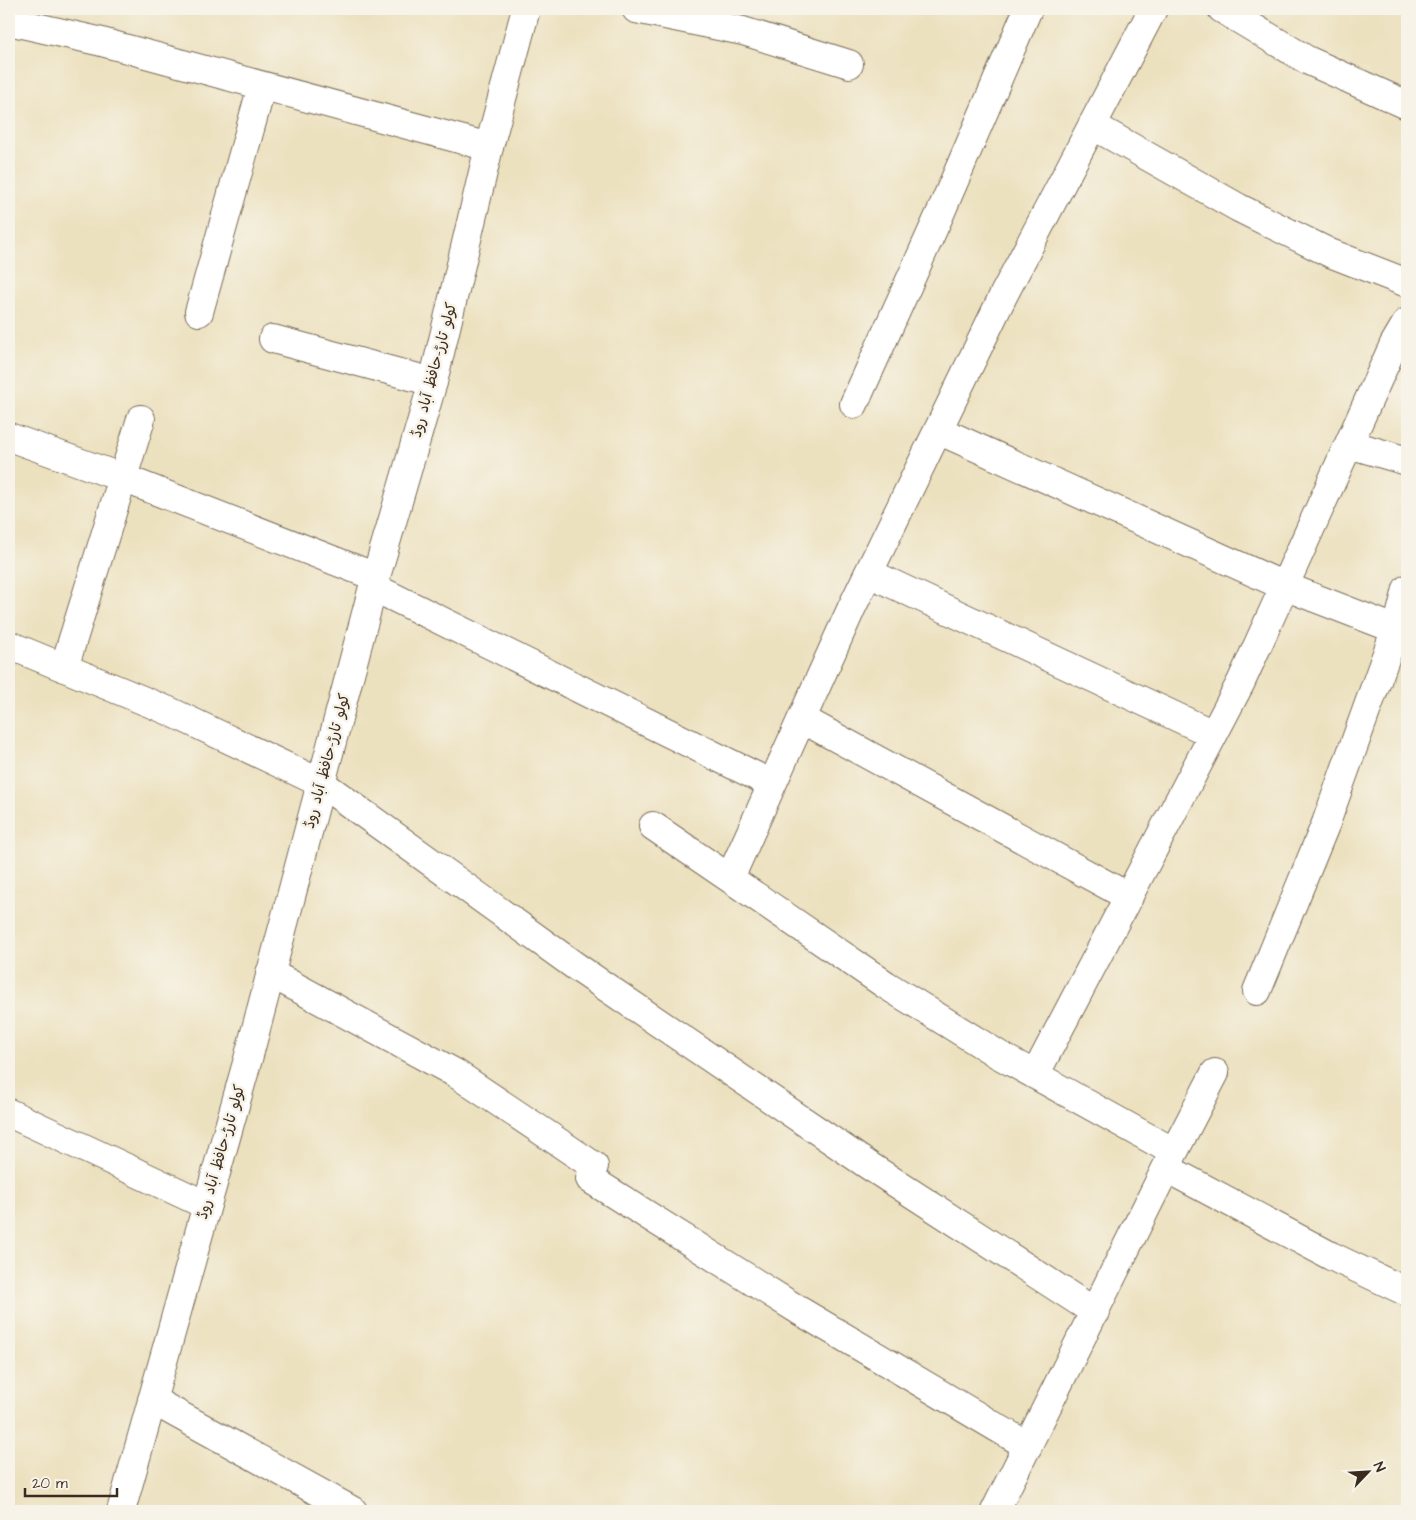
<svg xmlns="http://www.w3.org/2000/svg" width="1416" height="1520" font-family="'Architects Daughter','Playpen Sans Arabic',sans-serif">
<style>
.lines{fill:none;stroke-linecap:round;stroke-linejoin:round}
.minor-casing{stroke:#796a56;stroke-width:30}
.major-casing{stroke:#796a56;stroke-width:30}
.minor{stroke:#fff;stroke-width:28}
.major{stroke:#fff;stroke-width:28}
.labels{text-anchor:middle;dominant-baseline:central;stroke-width:5;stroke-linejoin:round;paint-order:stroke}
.street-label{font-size:15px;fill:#3b2a1e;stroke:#f7f3e8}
</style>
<rect width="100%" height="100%" fill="#f7f3e8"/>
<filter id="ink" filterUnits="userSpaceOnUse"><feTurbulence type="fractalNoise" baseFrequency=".02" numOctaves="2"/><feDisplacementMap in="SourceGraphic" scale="10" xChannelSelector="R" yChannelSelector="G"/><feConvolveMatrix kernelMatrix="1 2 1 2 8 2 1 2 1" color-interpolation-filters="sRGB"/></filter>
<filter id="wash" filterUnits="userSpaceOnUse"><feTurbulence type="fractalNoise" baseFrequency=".0096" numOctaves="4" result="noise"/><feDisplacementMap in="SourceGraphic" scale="20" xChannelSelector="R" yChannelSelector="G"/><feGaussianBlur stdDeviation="1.12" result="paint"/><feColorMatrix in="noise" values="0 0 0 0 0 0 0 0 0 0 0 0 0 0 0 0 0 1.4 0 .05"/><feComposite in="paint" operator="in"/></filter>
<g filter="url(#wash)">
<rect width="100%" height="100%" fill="#ece1bf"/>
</g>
<g filter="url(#ink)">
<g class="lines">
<g class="minor-casing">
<path id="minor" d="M636 9 743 31 849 64
M1222 9 1307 60 1407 105
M9 21 98 41 489 147
M1092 125 1239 208 1330 253 1407 283
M199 312 262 86
M273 339 433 382
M854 404 940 214 1028 9
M938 430 1284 586 1395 629
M9 437 123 478 376 577
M1349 444 1407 461
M869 573 1213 734
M373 587 772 784
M9 645 169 711 321 783 578 968 868 1165 1095 1312
M64 668 141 419
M802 719 1129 897
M653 826 886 985 999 1055 1174 1152
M730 878 852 607 938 430 1004 294 1153 9
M270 973 455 1073 594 1166 590 1179 800 1311 1028 1446
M1257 991 1326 823 1400 617 1407 589
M1035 1075 1241 682 1394 344 1407 322
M9 1113 206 1205
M1166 1168 1331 1256 1407 1292
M152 1400 353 1511
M995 1511 1174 1152 1215 1073"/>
</g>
<g class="major-casing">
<path id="major" d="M121 1511 248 1059 373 587 433 382 489 147 526 9"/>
</g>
<use href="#minor" class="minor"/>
<use href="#major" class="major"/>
</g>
</g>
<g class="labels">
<g class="street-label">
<text transform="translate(434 370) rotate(-75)">کولو تارڑ-حافظ آباد روڈ</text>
<text transform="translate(327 761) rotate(-75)">کولو تارڑ-حافظ آباد روڈ</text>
<text transform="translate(221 1152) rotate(-74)">کولو تارڑ-حافظ آباد روڈ</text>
</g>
</g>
<rect width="1416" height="1520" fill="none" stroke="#f7f3e8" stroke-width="30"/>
<g transform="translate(1368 1472) rotate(65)" stroke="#f7f3e8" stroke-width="4" paint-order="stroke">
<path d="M0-4L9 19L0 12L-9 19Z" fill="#3b2a1e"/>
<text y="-8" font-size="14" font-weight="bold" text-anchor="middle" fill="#3b2a1e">N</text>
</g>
<path d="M25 1488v8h92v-8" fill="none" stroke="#3b2a1e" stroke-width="2.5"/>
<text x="32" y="1488" font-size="15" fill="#3b2a1e" stroke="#f7f3e8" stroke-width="4" paint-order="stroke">20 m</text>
</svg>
